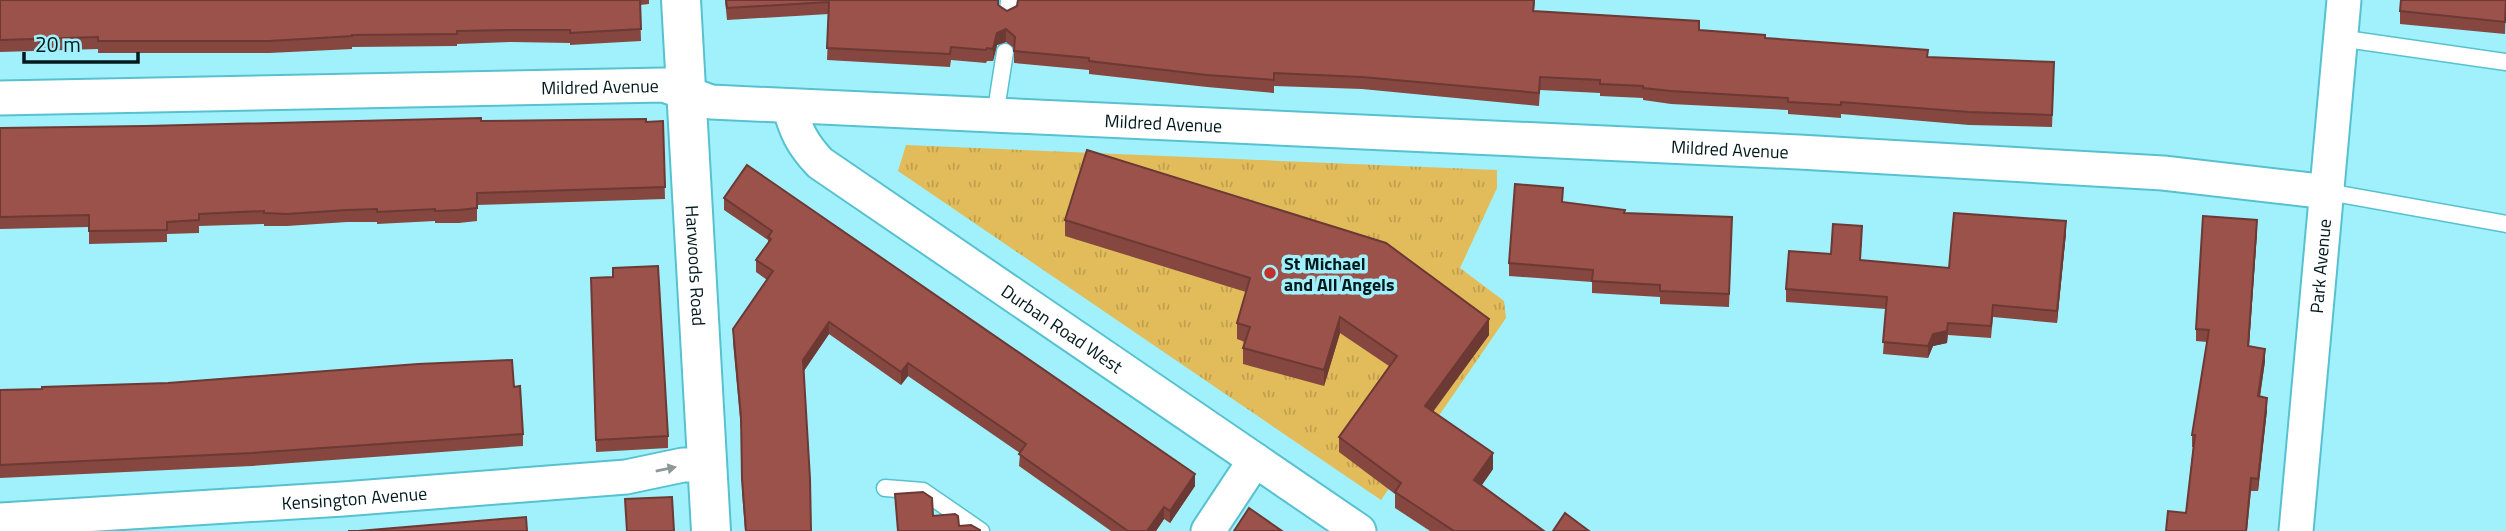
<svg xmlns="http://www.w3.org/2000/svg" width="2506" height="531" font-family="'Titillium Web',sans-serif">
<style>
.grass{fill:url(#grass-tufts)}
.lines{fill:none;stroke-linecap:round;stroke-linejoin:round}
.lane-casing{stroke:#57c1d0;stroke-width:19}
.street-casing{stroke:#57c1d0;stroke-width:37}
.secondary-casing{stroke:#57c1d0;stroke-width:42}
.lane{stroke:#fff;stroke-width:16}
.street{stroke:#fff;stroke-width:33}
.secondary{stroke:#fff;stroke-width:38}
.wall{fill:#854740}
.shaded-wall{fill:#6c3934}
.building{fill:#9b524a;stroke:#6c3934;stroke-width:2}
.oneway{fill:#8e9899}
.poi-dot{fill:#bf312b;stroke:#a1f1fd;stroke-width:2.5}
.labels{text-anchor:middle;dominant-baseline:central;stroke-width:7;stroke-linejoin:round;paint-order:stroke}
.street-label{font-size:18px;fill:#031a1d;stroke:#a1f1fd}
.poi-label{font-size:18px;font-weight:bold;fill:#031a1d;stroke:#a1f1fd;text-anchor:start}
</style>
<defs>
<pattern id="grass-tufts" width="24" height="20" patternUnits="userSpaceOnUse" patternTransform="scale(1.75)"><rect width="24" height="20" fill="#e2bb5b"/><path d="M3 7l-1-3M5 7V3M7 7l1-3M15 17l-1-3M17 17v-4M19 17l1-3" fill="none" stroke="#c0a04f"/></pattern>
</defs>
<rect width="100%" height="100%" fill="#a1f1fd"/>
<path class="grass" d="M906 145 1497 170V188L1460 268 1504 301 1506 318 1381 500 898 171Z"/>
<g class="lines">
<g class="lane-casing">
<path id="lane" d="M1008 13 1009 0
M2339 38 2506 62
M995 116 1005 52
M2328 192 2506 224
M885 488 923 491 981 531"/>
</g>
<g class="street-casing">
<g id="street">
<path id="s1" d="M0 98 664 85 711 102 1799 152 2163 173 2328 192"/>
<path id="s2" d="M789 106C796 131 802 144 820 163L1359 531"/>
<path id="s3" d="M0 520 343 499 626 477 683 465H708"/>
<path d="M1208 531 1255 460"/>
<path id="s4" d="M2296 531 2344 0"/>
</g>
</g>
<g class="secondary-casing">
<g id="secondary">
<path id="s5" d="M681 0 711 531"/>
</g>
</g>
<use href="#lane" class="lane"/>
<use href="#street" class="street"/>
<use href="#secondary" class="secondary"/>
</g>
<path class="wall" d="M0 0H649V4L640 5 641 41 570 45V43L511 42 457 44V46L352 47V49L269 53H98V49L0 52Z
M725 0H998V5L1007 11 1535 0 1534 12 1928 57 2054 75 2052 127 1969 125 1841 114V118L1788 114V110L1671 104 1643 100V98L1600 96V93L1540 90 1539 106 1362 89 1274 86V93L1207 87 1089 74V70L1014 63V48L1006 42 997 45 993 61H987L986 63 951 60 950 67 827 60 829 14 727 20Z
M2506 0 2505 34 2400 24V11Z
M481 121H663L665 199 477 205V221L459 223H435V221L377 224V222H347L287 226H264V224L199 226V233L167 234V242L89 244V227L0 229V128Z
M724 198 1195 486 1170 523 1164 519 1156 531H1111L1019 466 1020 453 908 376 901 385 829 334 804 371 811 531H745L742 491 741 430 733 342V329L767 280 756 272V260L768 244V240L724 210Z
M1563 202 1624 213 1732 229 1729 307 1660 304V297L1592 293V282L1509 276V263Z
M1065 220 1489 335 1433 412 1493 469 1482 485 1544 531H1430L1395 508V494L1339 452V437L1389 366 1340 333 1324 386 1243 364V348L1245 342 1237 339V323L1246 292 1065 236Z
M2257 232 2249 347 2265 361 2260 397 2267 410 2258 491H2251L2247 531H2166L2186 513 2193 447H2192V435L2207 342 2196 341V329Z
M2066 233 2057 323 1993 317 1991 338 1948 335 1947 343 1933 346 1928 358 1883 354 1886 309 1786 302V289L1831 254 1862 239 1860 260 1949 268Z
M591 278 668 436V448L596 452Z
M514 387 523 434V446L252 466 0 478V390Z"/>
<path class="shaded-wall" d="M1006 29V42L997 45 993 61V49L997 33Z
M2257 220V232L2248 359V346Z
M2066 221V233L2057 323V311Z
M1340 317V333L1324 386V370Z
M1489 319V335L1425 422V406Z
M829 322V334L803 372V360Z
M1948 323 1947 343 1933 346 1928 358V346L1933 334Z
M2265 349V361L2258 409V396Z
M908 363V376L901 385V372Z
M2267 398V410L2258 491V479Z
M1493 453V469L1474 496V480Z
M1195 474V486L1170 523V511Z
M1164 507V519L1156 531H1147Z"/>
<path class="building" d="M0 0H640L641 29 570 33V30H511L457 31V34L352 35V36L269 41H98V37L0 40Z
M726 0H998V5L1007 11 1017 6 1018 0H1534L1533 11 1699 21V30L1765 35V38L1928 50 1927 57 2054 62 2052 115 1969 112 1841 102V105L1788 102V98L1671 91 1643 88V86L1600 84V80L1540 77 1539 93 1362 77 1274 73V80L1207 75 1089 61V58L1014 51 1015 37 1006 29 997 33 993 49 987 48 986 50 951 47 950 54 827 48 829 2 727 8Z
M2401 0H2506L2505 22 2400 11Z
M481 118V121L646 119V122L663 121 665 187 477 193V208L459 210 435 211V209L377 212V209L347 210 287 214 264 213V211L199 214V220L167 222V230L89 231V215L0 217V128L145 126Z
M1087 150 1386 243 1489 319 1425 406 1493 453 1474 480 1544 531H1454L1395 492 1401 483 1339 437 1397 356 1340 317 1324 370 1243 348 1250 327 1237 323 1250 278 1065 220Z
M747 165 1195 474 1170 511 1164 507 1147 531H1128L1019 454 1026 444 908 363 901 372 829 322 803 360 810 479 811 531H746L742 479 741 417 733 329 773 271 756 260 771 239 768 237 772 231 724 198Z
M1515 184 1563 188 1562 202 1625 210 1624 213 1732 217 1729 294 1660 291V285L1592 281 1593 270 1509 263Z
M1954 213 2066 221 2057 311 1993 305 1991 326 1948 323 1947 331 1933 334 1928 346 1883 342 1887 297 1786 289 1789 251 1831 254 1833 224 1862 226 1860 260 1949 268Z
M2203 216 2257 220 2248 346 2265 349 2258 396 2267 398 2258 479 2251 478 2246 531H2166L2168 511 2186 513 2195 435H2192L2209 330 2196 329Z
M658 266 668 436 596 440 591 278 613 277V268Z
M512 360 514 387 520 386 523 434 252 453 0 465V390L42 389V387L168 383 418 364Z
M923 492 932 498 933 516 955 514 958 516 959 526 971 525 980 530V531H898L895 494Z
M672 497 674 531H627L625 499Z
M1249 508 1282 531H1234Z
M1565 513 1589 531H1553Z
M526 517 527 531H348H358Z"/>
<defs><path id="oneway-solid" d="M-6-.8H1V-3.2L6.5 0L1 3.2V.8H-6Z" transform="scale(1.75)"/></defs>
<use class="oneway" href="#oneway-solid" transform="translate(666 469) rotate(-11)"/>
<circle class="poi-dot" cx="1270" cy="273" r="7"/>
<g class="labels">
<g class="street-label">
<text stroke="none"><textPath href="#s1" startOffset="600">Mildred Avenue</textPath></text>
<text stroke="none"><textPath href="#s1" startOffset="1167">Mildred Avenue</textPath></text>
<text stroke="none"><textPath href="#s1" startOffset="1734">Mildred Avenue</textPath></text>
<text stroke="none"><textPath href="#s5" startOffset="266">Harwoods Road</textPath></text>
<text stroke="none"><textPath href="#s4" startOffset="266">Park Avenue</textPath></text>
<text stroke="none"><textPath href="#s2" startOffset="359">Durban Road West</textPath></text>
<text stroke="none"><textPath href="#s3" startOffset="355">Kensington Avenue</textPath></text>
</g>
<g class="poi-label">
<text x="1284" y="263">St Michael<tspan x="1284" dy="21">and All Angels</tspan></text>
</g>
</g>
<path d="M24 52v10h114v-10" fill="none" stroke="#031a1d" stroke-width="3.5"/>
<text x="35" y="52" font-size="21" fill="#031a1d" stroke="#a1f1fd" stroke-width="5" paint-order="stroke">20 m</text>
</svg>
